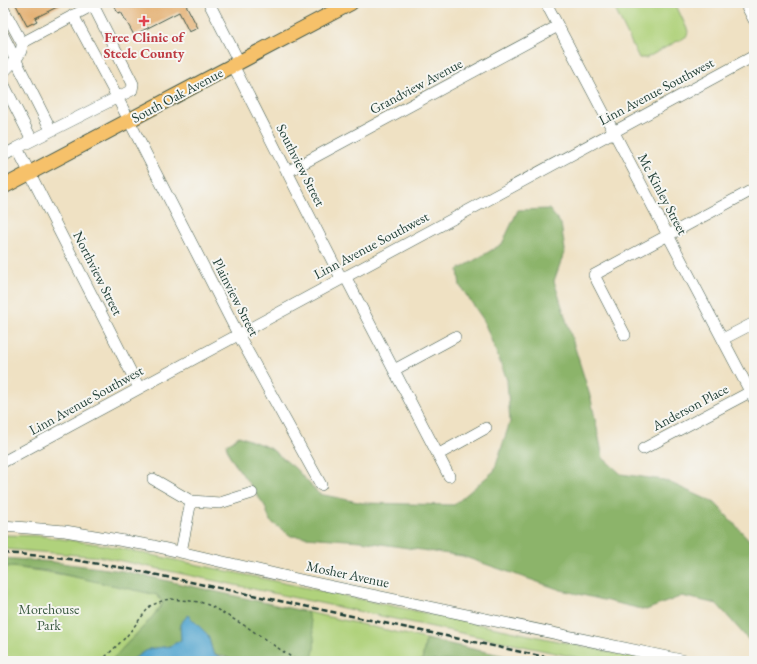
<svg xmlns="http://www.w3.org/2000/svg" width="757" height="664" font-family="'EB Garamond',serif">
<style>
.green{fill:#b0d27b;stroke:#688858}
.forest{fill:#8cb46b;stroke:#567850}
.water{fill:#54a6cf;stroke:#3a7282}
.building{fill:#e3ac6a}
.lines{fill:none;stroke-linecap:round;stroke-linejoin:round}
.minor-casing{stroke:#3e5649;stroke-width:12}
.major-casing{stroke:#3e5649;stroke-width:16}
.path{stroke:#3e5649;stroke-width:1.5;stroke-dasharray:3 3;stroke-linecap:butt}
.minor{stroke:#fff;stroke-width:11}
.major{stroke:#f6c16b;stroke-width:14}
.rail{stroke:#1f3d34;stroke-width:2.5;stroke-dasharray:6 3;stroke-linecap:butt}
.health-dot{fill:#e0444e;stroke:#f6f6f2;stroke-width:1.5}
.labels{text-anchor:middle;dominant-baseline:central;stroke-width:4;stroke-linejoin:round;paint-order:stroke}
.health-label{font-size:14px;font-weight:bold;fill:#be3a42;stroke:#f6f6f2}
.street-label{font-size:14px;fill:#1f3d34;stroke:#f6f6f2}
.park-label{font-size:14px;fill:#3c5b42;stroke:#f6f6f2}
</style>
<rect width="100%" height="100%" fill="#f6f6f2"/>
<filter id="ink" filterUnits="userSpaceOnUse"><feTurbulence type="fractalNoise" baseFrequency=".025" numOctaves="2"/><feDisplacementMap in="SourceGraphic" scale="8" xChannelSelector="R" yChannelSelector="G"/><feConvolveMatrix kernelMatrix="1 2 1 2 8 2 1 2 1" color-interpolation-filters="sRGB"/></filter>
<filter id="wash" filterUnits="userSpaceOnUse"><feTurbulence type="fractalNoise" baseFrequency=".012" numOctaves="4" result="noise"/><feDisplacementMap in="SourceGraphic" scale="16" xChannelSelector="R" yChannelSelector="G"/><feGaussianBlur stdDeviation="0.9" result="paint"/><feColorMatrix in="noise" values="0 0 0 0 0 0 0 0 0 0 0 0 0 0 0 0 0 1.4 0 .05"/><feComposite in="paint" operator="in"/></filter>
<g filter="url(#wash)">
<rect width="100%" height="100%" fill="#efe1c3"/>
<path class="green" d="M612 3H675L688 31 687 36 646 58H639Z
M3 535 41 536 104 545 652 661H593L103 557 3 549Z
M3 566C55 572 106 582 157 595L163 603C148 625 128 641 111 661H3Z
M307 612 426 639 422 661H311L312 658Z"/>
<path class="forest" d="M549 209 561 224 565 250 554 281 591 399 603 458 621 474 664 480 715 503 754 545V646L717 604 682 596 646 610 561 590 462 556 361 541 291 536 270 521 265 506 230 457 226 445 239 436 270 448 295 468 319 494 363 503 454 505 494 471 510 422 507 380 483 319 460 286 458 270 502 244 518 210Z
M3 558 53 562 123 571 307 612C313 631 318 642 311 661 281 661 239 664 213 653L208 635 180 624 181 640 170 646 149 649 130 661H111C128 641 148 625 163 603L157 595 48 571 3 566Z
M426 639 529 661H422Z"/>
<path class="water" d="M188 615 208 635 213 653 222 658 243 661H130L149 649 170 646 181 640 180 624Z"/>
<g id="blocks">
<path class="building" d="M15 3H65L35 18 37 21 27 26Z
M112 3H185L198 28 189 32 179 12 134 35 121 12 118 13Z"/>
</g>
</g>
<g filter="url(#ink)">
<use href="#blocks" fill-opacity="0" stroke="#3e5649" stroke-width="1"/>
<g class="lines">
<g class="minor-casing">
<path id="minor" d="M209 3 239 62
M546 3 754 399
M745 3 754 20
M3 8 22 43 93 5 133 84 132 90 17 148
M73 15 117 97 238 334 321 485
M3 35 51 130
M233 65 341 278
M3 73C11 63 23 56 22 43
M3 83 32 140
M3 156 17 148 139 388
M287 172 558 26
M345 276 449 476
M625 335 594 275 754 189
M723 339 754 323
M394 370 455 337
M643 449 750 392
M439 454 486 428
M3 462 754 56
M153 479 191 501 220 503 252 493
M3 526 65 531 154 546 301 580 686 661
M181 552 191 501"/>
</g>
<g class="major-casing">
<path id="major" d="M3 187 351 3"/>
</g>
<path class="path" d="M101 661 126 637 150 606 164 600 171 599 200 602 211 606 247 627 297 661"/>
<use href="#minor" class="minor"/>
<use href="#major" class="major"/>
<path class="rail" d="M3 553 57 557 129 569 564 661"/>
</g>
</g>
<path class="health-dot" d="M142 15h4v4h4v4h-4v4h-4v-4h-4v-4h4z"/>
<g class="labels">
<g class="health-label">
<text x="144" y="37">Free Clinic of<tspan x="144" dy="16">Steele County</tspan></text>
</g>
<g class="street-label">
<text transform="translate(416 86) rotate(-28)">Grandview Avenue</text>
<text transform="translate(656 91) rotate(-28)">Linn Avenue Southwest</text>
<text transform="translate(177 95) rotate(-28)">South Oak Avenue</text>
<text transform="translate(301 165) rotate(63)">Southview Street</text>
<text transform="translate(663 194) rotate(62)">Mc Kinley Street</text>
<text transform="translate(371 245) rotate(-28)">Linn Avenue Southwest</text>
<text transform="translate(98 273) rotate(63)">Northview Street</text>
<text transform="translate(236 297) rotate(63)">Plainview Street</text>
<text transform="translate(86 400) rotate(-29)">Linn Avenue Southwest</text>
<text transform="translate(690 407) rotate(-28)">Anderson Place</text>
<text transform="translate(348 574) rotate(12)">Mosher Avenue</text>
</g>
<g class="park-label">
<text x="49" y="609">Morehouse<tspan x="49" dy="16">Park</tspan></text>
</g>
</g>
<rect width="757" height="664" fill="none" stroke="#f6f6f2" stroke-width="16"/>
</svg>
